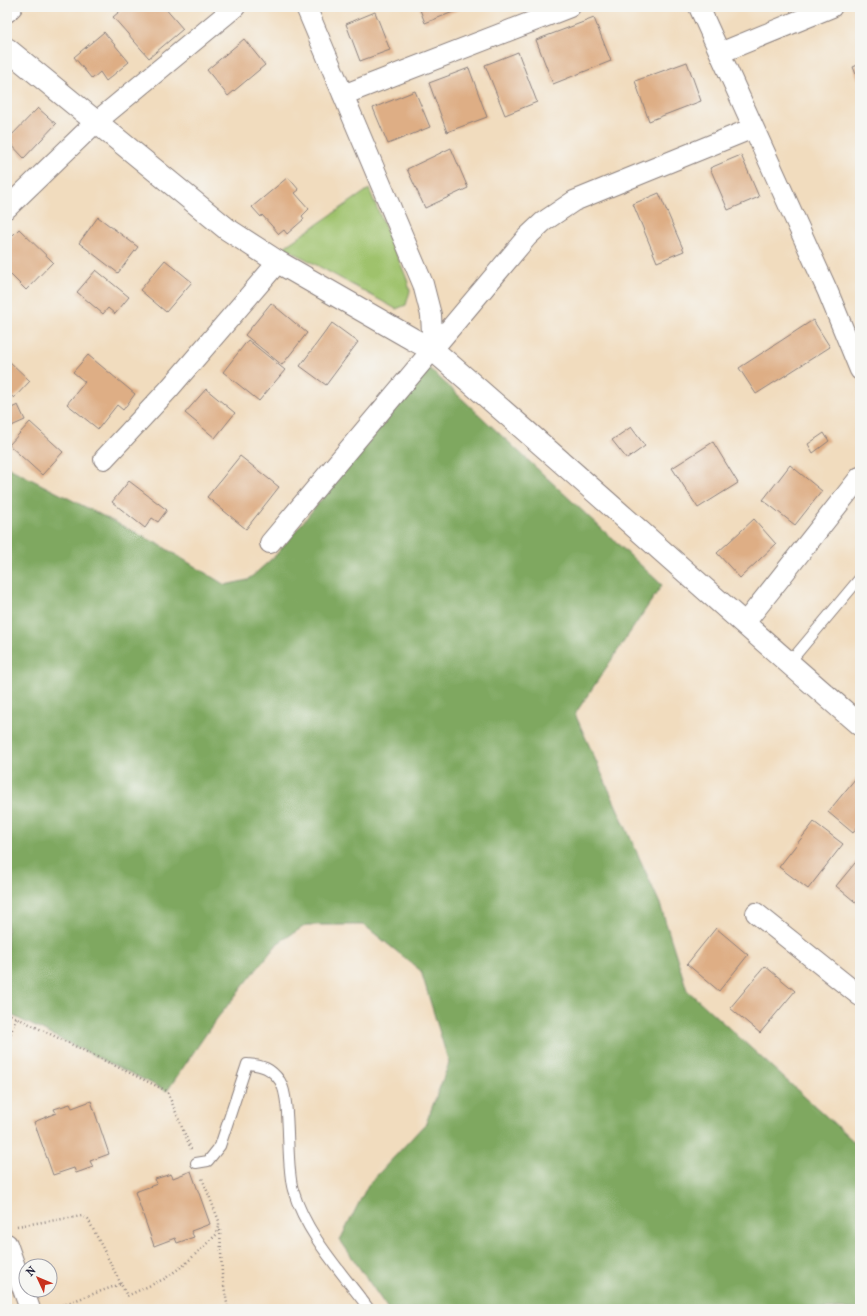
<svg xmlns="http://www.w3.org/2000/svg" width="867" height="1316" font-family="'IM FELL French Canon',serif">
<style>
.green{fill:#9fc26c;stroke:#607254}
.forest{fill:#7fa860;stroke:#50654e}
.building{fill:#deae85}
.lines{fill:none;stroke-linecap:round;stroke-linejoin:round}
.service-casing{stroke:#8a7f7c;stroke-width:12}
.minor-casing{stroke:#8a7f7c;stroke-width:22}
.tertiary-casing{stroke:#8a7f7c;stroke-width:24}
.path{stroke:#8a7f7c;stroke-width:2.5;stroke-dasharray:1 3;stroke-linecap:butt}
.service{stroke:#fff;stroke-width:10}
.minor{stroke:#fff;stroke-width:20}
.tertiary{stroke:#fff;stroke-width:22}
</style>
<rect width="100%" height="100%" fill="#f6f6f2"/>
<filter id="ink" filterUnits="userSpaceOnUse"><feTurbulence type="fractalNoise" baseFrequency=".025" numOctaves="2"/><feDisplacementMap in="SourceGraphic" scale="8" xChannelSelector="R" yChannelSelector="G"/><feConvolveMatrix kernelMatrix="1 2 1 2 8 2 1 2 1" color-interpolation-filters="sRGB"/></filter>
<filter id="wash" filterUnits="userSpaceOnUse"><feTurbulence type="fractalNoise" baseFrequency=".012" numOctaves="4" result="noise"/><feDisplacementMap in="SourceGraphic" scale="16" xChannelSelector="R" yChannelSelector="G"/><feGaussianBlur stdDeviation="0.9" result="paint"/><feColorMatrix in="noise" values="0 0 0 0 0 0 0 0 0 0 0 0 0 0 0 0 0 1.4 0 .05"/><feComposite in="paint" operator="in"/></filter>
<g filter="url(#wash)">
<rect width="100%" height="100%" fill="#f1dcbe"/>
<path class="green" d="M369 189 407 279 410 291 406 305 396 309 284 247Z"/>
<path class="forest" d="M429 368 662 585 575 714 660 904 687 990 860 1147V1309H388L340 1240 368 1185 426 1123 449 1063 421 971 364 925H306L278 943 215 1021 167 1091 7 1013V467L160 545 225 585 248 580 276 555Z"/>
<g id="blocks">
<path class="building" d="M125 7H164L183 29 149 58 113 17Z
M419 7H466L425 23Z
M375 12 390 50 360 61 346 24Z
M594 18 611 61 553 84 536 40Z
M104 32 129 62 106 81 100 72 92 79 74 57Z
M244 39 265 65 228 96 207 70Z
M518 52 537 102 505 115 485 65Z
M687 62 701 101 649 121 635 81Z
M860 64V84L853 67Z
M469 68 487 117 447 132 429 83Z
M415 91 430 127 388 144 373 108Z
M38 108 56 124 24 158 7 140Z
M451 148 468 188 425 208 407 169Z
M741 155 759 197 728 210 710 168Z
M288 177 299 190 295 193 309 209 302 216 304 219 287 234 284 230 279 234 262 215 261 217 252 207Z
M659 193 684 251 657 262 633 204Z
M98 217 138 247 118 273 79 243Z
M19 229 53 262 26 290 7 271V241Z
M165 260 192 282 166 312 140 290Z
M96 270 129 297 115 314 108 308 103 314 77 292Z
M271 303 307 333 282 365 245 335Z
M813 320 830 347 756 394 739 368Z
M332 323 358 342 326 385 300 366Z
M248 340 285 370 259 401 223 372Z
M88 355 135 394 123 410 117 405 98 429 67 404 85 382 73 372Z
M7 359 30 381 14 398 7 392Z
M206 389 235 413 215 438 185 413Z
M18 405 25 420 7 428V410Z
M30 422 63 452 42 475 9 445Z
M631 427 645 446 627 459 612 440Z
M824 433 829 441 813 453 808 444Z
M713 442 738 483 698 508 672 468Z
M240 456 279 487 246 529 207 497Z
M790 465 822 491 795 525 763 500Z
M129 481 167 510 158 522 152 518 145 528 112 502Z
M754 519 776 544 740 578 717 553Z
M860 773V824L853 833 828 812Z
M814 822 843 844 808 889 779 867Z
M860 857V906L836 886Z
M716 928 748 955 719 991 687 964Z
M765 966 795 991 760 1033 730 1008Z
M91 1101 109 1154 90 1161 93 1167 76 1173 74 1168 53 1175 34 1122 56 1113 54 1109 70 1104 72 1108Z
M191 1171 210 1224 191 1231 194 1237 177 1243 175 1238 154 1246 135 1192 157 1184 155 1179 171 1174 173 1178Z"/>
</g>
</g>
<g filter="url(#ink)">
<use href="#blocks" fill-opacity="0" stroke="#8a7f7c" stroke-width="1"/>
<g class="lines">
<g class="service-casing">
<path id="service" d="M789 663 860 578
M196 1163 208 1161 220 1146 247 1064C262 1065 271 1068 280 1081 292 1100 285 1163 293 1190 307 1236 341 1271 369 1309"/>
</g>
<g class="minor-casing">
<path id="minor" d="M306 7 423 284 431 315 433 350
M699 7 828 292 860 370
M7 12 12 7
M720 53 832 7
M343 95 570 7
M7 208 96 122 235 7
M104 459 169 389 278 262
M270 543 527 237 543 222 574 201 753 128
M744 624 860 477
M756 913 860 996
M7 1244 30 1309"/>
</g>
<g class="tertiary-casing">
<path id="tertiary" d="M7 49 227 229 278 262 414 340 433 350C576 473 717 601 860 725"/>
</g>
<path class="path" d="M7 1013 167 1091 191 1149
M7 1045 16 1017
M17 1226 82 1216 88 1219 121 1284
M220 1230 222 1274 228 1309
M51 1309 121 1284 127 1296 164 1279 184 1265 217 1234 219 1227V1221L202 1178"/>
<use href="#service" class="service"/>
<use href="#minor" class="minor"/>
<use href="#tertiary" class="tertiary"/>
</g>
</g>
<rect width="867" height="1316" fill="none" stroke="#f6f6f2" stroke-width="24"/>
<g transform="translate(38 1278) rotate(314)"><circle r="19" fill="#f6f6f2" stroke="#a1a1a9"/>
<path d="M0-3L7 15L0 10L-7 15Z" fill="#c8321e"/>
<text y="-6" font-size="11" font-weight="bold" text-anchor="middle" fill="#22223b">N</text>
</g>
</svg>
